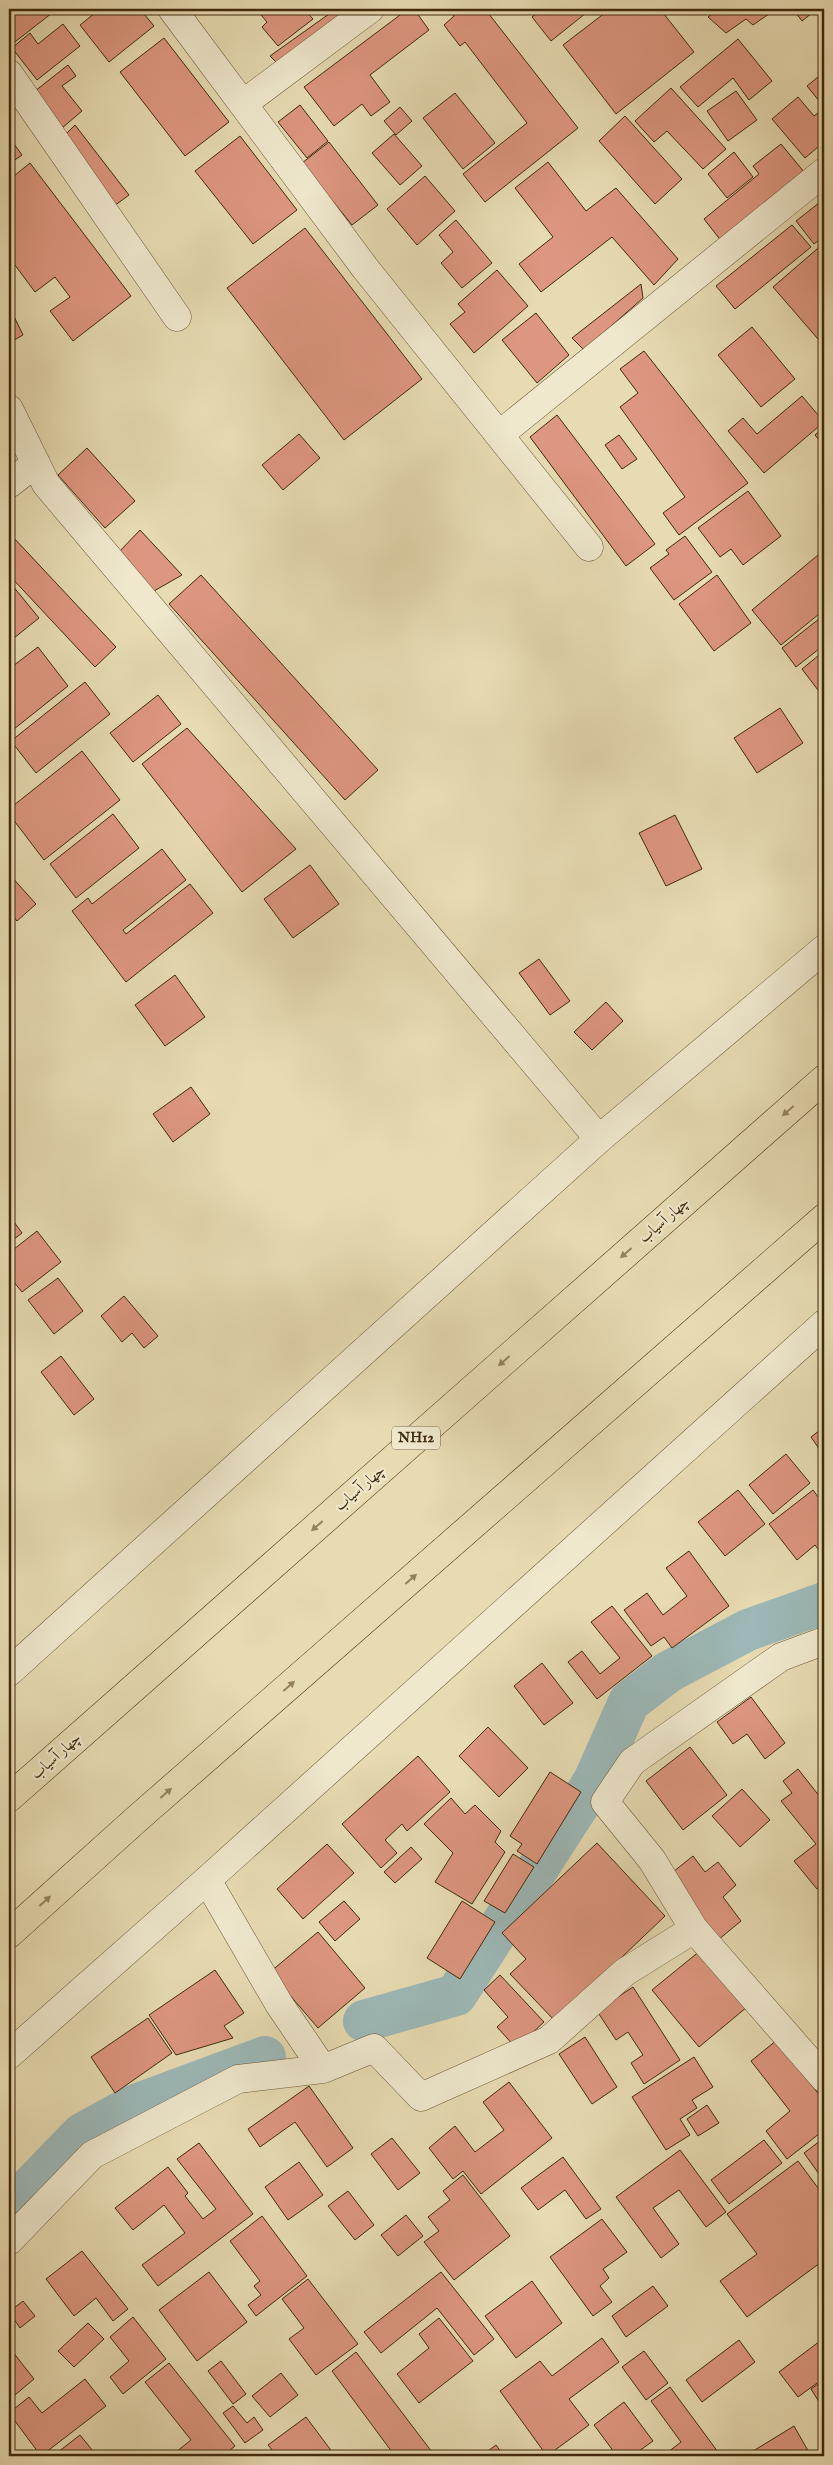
<svg xmlns="http://www.w3.org/2000/svg" width="833" height="2465" font-family="'IM FELL English',Amiri,serif">
<style>
.lines{fill:none;stroke-linecap:round;stroke-linejoin:round}
.canal{stroke:#9cb8b7;stroke-width:42}
.building{fill:#dd967f;stroke:#402a0c}
.minor-casing{stroke:#6a5636;stroke-width:29}
.tertiary-casing{stroke:#6a5636;stroke-width:29}
.trunk-casing{stroke:#402a0c;stroke-width:29}
.minor{stroke:#efe8cd;stroke-width:28}
.tertiary{stroke:#efe8cd;stroke-width:28}
.trunk{stroke:#e7dbb2;stroke-width:28}
.oneway{fill:#94825f}
.labels{text-anchor:middle;dominant-baseline:central;stroke-width:4.5;stroke-linejoin:round;paint-order:stroke}
.shield{fill:#efe8cd;stroke:#746346;stroke-width:1}
.shield-label{font-size:14px;font-weight:bold;fill:#402a0c}
.street-label{font-size:15px;fill:#402a0c;stroke:#efe8cd}
</style>
<rect width="100%" height="100%" fill="#e7dbb2"/>
<filter id="stains"><feTurbulence type="fractalNoise" baseFrequency=".004" numOctaves="4"/><feColorMatrix values="0 0 0 0 .2 0 0 0 0 .09 0 0 0 0 .02 0 0 0 .5 -.17"/></filter>
<radialGradient id="worn" r=".72"><stop offset=".6" stop-color="#630" stop-opacity="0"/><stop offset="1" stop-color="#630" stop-opacity=".3"/></radialGradient>
<g class="lines">
<path class="canal" d="M364 2021 456 1995 594 1781 629 1702 668 1672 748 1630 824 1603
M9 2209 82 2134 133 2106 265 2057"/>
</g>
<path class="building" d="M9 9H48L52 13 11 45 9 42Z
M100 9H140L154 26 109 62 80 25Z
M256 9H304L313 19 278 46 262 27 267 22Z
M336 9H360L281 67 270 56Z
M408 9H414L429 30 370 75 390 102 371 116 362 104 334 126 304 87Z
M448 9H485L578 128 485 202 463 174 527 123 465 42 460 46 444 25 454 16Z
M542 9H591L551 41 532 17Z
M610 9H660L694 52 616 114 563 45Z
M719 9H776L753 25 746 19 726 33 708 17Z
M793 9H817L802 21Z
M63 24 80 46 37 80 12 48 30 33 38 44Z
M164 38 229 122 185 156 120 72Z
M738 39 772 81 749 100 733 78 698 107 680 87Z
M68 65 76 76 62 86 82 111 55 134 30 95Z
M824 72V107L807 86Z
M671 88 726 149 703 169 667 131 654 142 635 121Z
M736 91 757 120 728 141 707 111Z
M455 93 495 143 463 169 423 118Z
M798 97 814 116 823 109 824 110V142L805 158 772 119Z
M300 105 328 141 307 158 278 122Z
M400 107 412 121 396 135 384 121Z
M625 116 682 179 655 204 599 141Z
M75 125 129 195 110 209 60 140Z
M394 134 422 166 400 185 372 153Z
M240 136 297 210 253 244 195 171Z
M9 137 22 155 9 164Z
M329 142 378 205 352 225 302 163Z
M781 144 809 178 726 247 704 219 759 174 753 166Z
M734 152 753 177 727 198 708 174Z
M548 162 586 211 616 188 678 259 654 285 612 237 541 292 519 264 553 237 515 188Z
M30 163 131 296 73 341 50 311 70 297 55 277 35 292 9 257V180Z
M425 176 455 211 417 245 387 209Z
M824 199V236L814 244 796 221Z
M456 220 492 263 462 288 441 263 453 252 439 235Z
M792 225 811 247 735 309 716 286Z
M305 228 422 379 344 440 227 288Z
M824 243V346L773 287Z
M497 270 528 306 474 353 450 324 465 312 458 304Z
M641 284 643 298 584 350 572 338Z
M9 306 23 335 9 343Z
M536 313 569 355 537 383 502 340Z
M752 327 795 379 761 407 718 355Z
M644 351 748 483 679 535 663 513 685 497 620 407 638 393 620 369Z
M802 396 824 422 764 473 728 431 743 418 757 434Z
M557 415 655 544 626 566 530 437Z
M824 427V446L815 435Z
M299 434 320 458 283 490 262 465Z
M619 435 637 459 622 469 605 445Z
M87 448 135 501 105 528 58 475Z
M748 491 781 536 743 565 731 549 720 557 698 528Z
M140 530 182 575 154 591 118 553Z
M12 536 116 647 95 667 9 575V539Z
M685 536 712 572 674 600 650 568 669 554 666 550Z
M824 550V610L781 645 752 610Z
M201 575 378 770 345 800 169 604Z
M717 575 751 623 714 651 679 604Z
M12 585 39 618 9 642V588Z
M824 615V645L796 667 782 648Z
M38 647 68 686 9 733V669Z
M824 651V698L802 669Z
M85 682 110 714 36 773 11 741Z
M158 695 181 724 133 762 110 733Z
M780 708 803 743 757 773 734 738Z
M187 728 296 849 242 892 142 764Z
M82 751 120 800 44 860 9 814V809Z
M113 814 139 848 76 898 50 864Z
M675 815 702 869 666 886 639 833Z
M162 849 186 880 123 930 126 934 190 884 213 913 126 982 72 911 88 898 92 904Z
M310 865 339 904 293 938 264 899Z
M9 874 36 904 17 921 9 911Z
M539 959 570 1001 550 1015 519 973Z
M175 975 205 1017 165 1046 135 1005Z
M606 1002 623 1021 592 1050 574 1032Z
M191 1087 210 1114 173 1142 153 1114Z
M9 1215 22 1233 9 1243Z
M37 1231 61 1262 22 1292 9 1276V1253Z
M58 1278 83 1311 54 1334 28 1300Z
M124 1296 158 1336 144 1348 132 1333 122 1342 101 1316Z
M61 1356 94 1399 74 1415 41 1372Z
M824 1427V1456L811 1437Z
M786 1454 810 1483 773 1514 749 1485Z
M738 1490 765 1524 725 1556 698 1522Z
M813 1490 824 1505V1557L815 1545 797 1560 769 1524Z
M689 1551 729 1606 672 1648 664 1637 651 1646 624 1610 647 1593 663 1615 687 1596 666 1568Z
M612 1606 652 1656 597 1699 568 1662 582 1651 600 1674 620 1658 591 1622Z
M542 1663 573 1703 544 1725 514 1686Z
M751 1697 785 1743 765 1759 747 1734 733 1744 717 1722Z
M488 1727 528 1768 499 1797 459 1756Z
M690 1747 727 1795 683 1830 646 1781Z
M418 1756 450 1792 407 1831 402 1824 385 1840 397 1853 381 1868 342 1824Z
M798 1769 824 1802V1883L817 1889 794 1861 816 1844 781 1801 792 1793 783 1781Z
M550 1772 581 1792 537 1864 517 1851 522 1844 510 1836Z
M742 1789 770 1820 740 1847 712 1816Z
M451 1798 465 1814 475 1805 501 1831 495 1842 505 1852 472 1904 435 1882 453 1853 424 1824Z
M597 1843 665 1916 555 2021 510 1974 526 1959 502 1933Z
M327 1844 354 1873 303 1919 277 1889Z
M411 1847 422 1859 395 1883 384 1872Z
M513 1854 534 1867 505 1913 484 1901Z
M693 1856 705 1872 718 1862 736 1885 723 1897 741 1921 718 1940 668 1876Z
M344 1901 360 1919 335 1941 319 1922Z
M462 1901 495 1922 460 1979 427 1958Z
M318 1932 365 1988 318 2028 270 1972Z
M701 1950 747 2007 699 2047 652 1990Z
M215 1970 244 2013 224 2026 233 2038 176 2055 149 2015Z
M500 1975 544 2022 516 2048 497 2027 508 2017 484 1990Z
M633 1987 680 2060 644 2084 631 2063 643 2055 628 2032 616 2040 597 2011Z
M148 2018 172 2053 115 2093 91 2057Z
M585 2037 617 2087 592 2104 559 2054Z
M777 2040 824 2101V2130L787 2159 766 2131 790 2111 751 2061Z
M694 2057 713 2087 692 2100 697 2108 680 2119 690 2135 666 2150 632 2097Z
M509 2082 552 2138 481 2194 463 2171 453 2179 429 2148 455 2126 475 2152 504 2130 483 2102Z
M309 2086 353 2148 327 2167 295 2122 260 2147 248 2129Z
M707 2105 719 2123 698 2136 687 2119Z
M392 2138 420 2173 398 2190 371 2154Z
M824 2138V2181L804 2153Z
M764 2140 782 2163 729 2204 711 2180Z
M199 2143 253 2214 158 2286 142 2265 185 2233 164 2205 133 2230 115 2208 168 2167 188 2193 185 2196 203 2219 216 2209 177 2159Z
M680 2150 726 2212 706 2227 679 2190 653 2208 679 2244 661 2258 616 2197Z
M563 2157 601 2209 586 2219 565 2190 538 2210 521 2188Z
M798 2161 824 2196V2260L747 2317 720 2281 757 2254 727 2214Z
M299 2162 323 2195 288 2220 265 2187Z
M463 2175 510 2236 454 2280 424 2242 439 2231 428 2217 450 2200 443 2191Z
M348 2191 374 2225 355 2240 328 2206Z
M406 2215 423 2236 398 2256 381 2235Z
M262 2216 307 2276 256 2316 248 2305 261 2295 254 2286 260 2281 230 2241Z
M602 2219 627 2252 603 2269 609 2278 600 2286 612 2302 593 2316 550 2257Z
M82 2251 128 2309 113 2321 96 2298 74 2316 46 2279Z
M209 2272 247 2322 197 2361 159 2310Z
M441 2272 494 2339 474 2355 437 2308 381 2353 364 2332Z
M308 2279 358 2344 316 2375 289 2339 304 2328 282 2299Z
M532 2281 562 2323 516 2358 485 2316Z
M653 2286 668 2306 626 2337 612 2316Z
M23 2301 35 2316 20 2328 9 2312Z
M133 2317 166 2359 123 2394 110 2377 129 2361 110 2337Z
M439 2318 473 2361 419 2403 397 2374 429 2348 419 2334Z
M88 2323 104 2339 74 2367 58 2351Z
M602 2338 619 2362 569 2399 589 2425 547 2456 500 2391 540 2361 552 2376Z
M824 2338V2378L798 2397 779 2372Z
M739 2340 755 2362 702 2402 686 2380Z
M9 2347 34 2379 9 2400Z
M644 2351 668 2383 646 2400 622 2367Z
M356 2352 435 2456H395L332 2371Z
M221 2361 246 2394 233 2404 208 2371Z
M169 2363 235 2446 223 2456H171L191 2440 145 2382Z
M281 2373 298 2395 270 2417 252 2396Z
M85 2379 106 2406 41 2456 9 2413 29 2397 42 2413Z
M824 2380V2410L811 2389Z
M670 2387 718 2452 712 2456H663L681 2442 651 2401Z
M624 2402 653 2441 632 2456H617L594 2425Z
M233 2406 247 2423 254 2417 263 2430 245 2443 223 2413Z
M306 2417 333 2453 328 2456H277L268 2445Z
M794 2426 811 2456H745Z
M80 2435 97 2456H53Z
M496 2445 504 2456H481Z"/>
<g class="lines">
<g class="minor-casing">
<path id="minor" d="M172 9 365 268 589 547
M9 74 177 317
M244 103 370 9
M9 409 46 484 599 1139
M499 435 824 172
M9 484 36 463
M824 1641 781 1657 632 1762 605 1802 652 1860 694 1929 824 2078
M207 1880 279 2004 323 2069 374 2048 421 2097 549 2040 625 1972 694 1929
M9 2241 92 2155 238 2079 323 2069"/>
</g>
<g class="tertiary-casing">
<path id="tertiary" d="M9 1672 599 1139 824 949
M9 2055 207 1880 824 1324"/>
</g>
<g class="trunk-casing">
<path id="trunk" d="M9 1798 824 1079
M9 1934 139 1817 824 1218"/>
</g>
<use href="#minor" class="minor"/>
<use href="#tertiary" class="tertiary"/>
<use href="#trunk" class="trunk"/>
</g>
<defs><path id="oneway-solid" d="M-6-.8H1V-3.2L6.5 0L1 3.2V.8H-6Z" transform="scale(1.25)"/></defs>
<g class="oneway">
<use href="#oneway-solid" transform="translate(788 1111) rotate(139)"/>
<use href="#oneway-solid" transform="translate(626 1253) rotate(139)"/>
<use href="#oneway-solid" transform="translate(504 1361) rotate(139)"/>
<use href="#oneway-solid" transform="translate(317 1526) rotate(139)"/>
<use href="#oneway-solid" transform="translate(411 1579) rotate(-41)"/>
<use href="#oneway-solid" transform="translate(289 1686) rotate(-41)"/>
<use href="#oneway-solid" transform="translate(166 1793) rotate(-41)"/>
<use href="#oneway-solid" transform="translate(45 1901) rotate(-42)"/>
</g>
<g class="labels">
<rect class="shield" x="392" y="1426.5" width="48" height="23" rx="4"/>
<g class="shield-label">
<text x="416" y="1438">NH12</text>
</g>
<g class="street-label">
<text transform="translate(664 1220) rotate(-41)">چهار آسیاب</text>
<text transform="translate(360 1488) rotate(-41)">چهار آسیاب</text>
<text transform="translate(56 1756) rotate(-42)">چهار آسیاب</text>
</g>
</g>
<rect width="833" height="2465" fill="none" stroke="#e7dbb2" stroke-width="30"/>
<rect x="10" y="10" width="813" height="2445" fill="none" stroke="#402a0c" stroke-width="2.5"/>
<rect x="15" y="15" width="803" height="2435" fill="none" stroke="#402a0c"/>
<rect width="100%" height="100%" filter="url(#stains)"/>
<rect width="100%" height="100%" fill="url(#worn)"/>
</svg>
